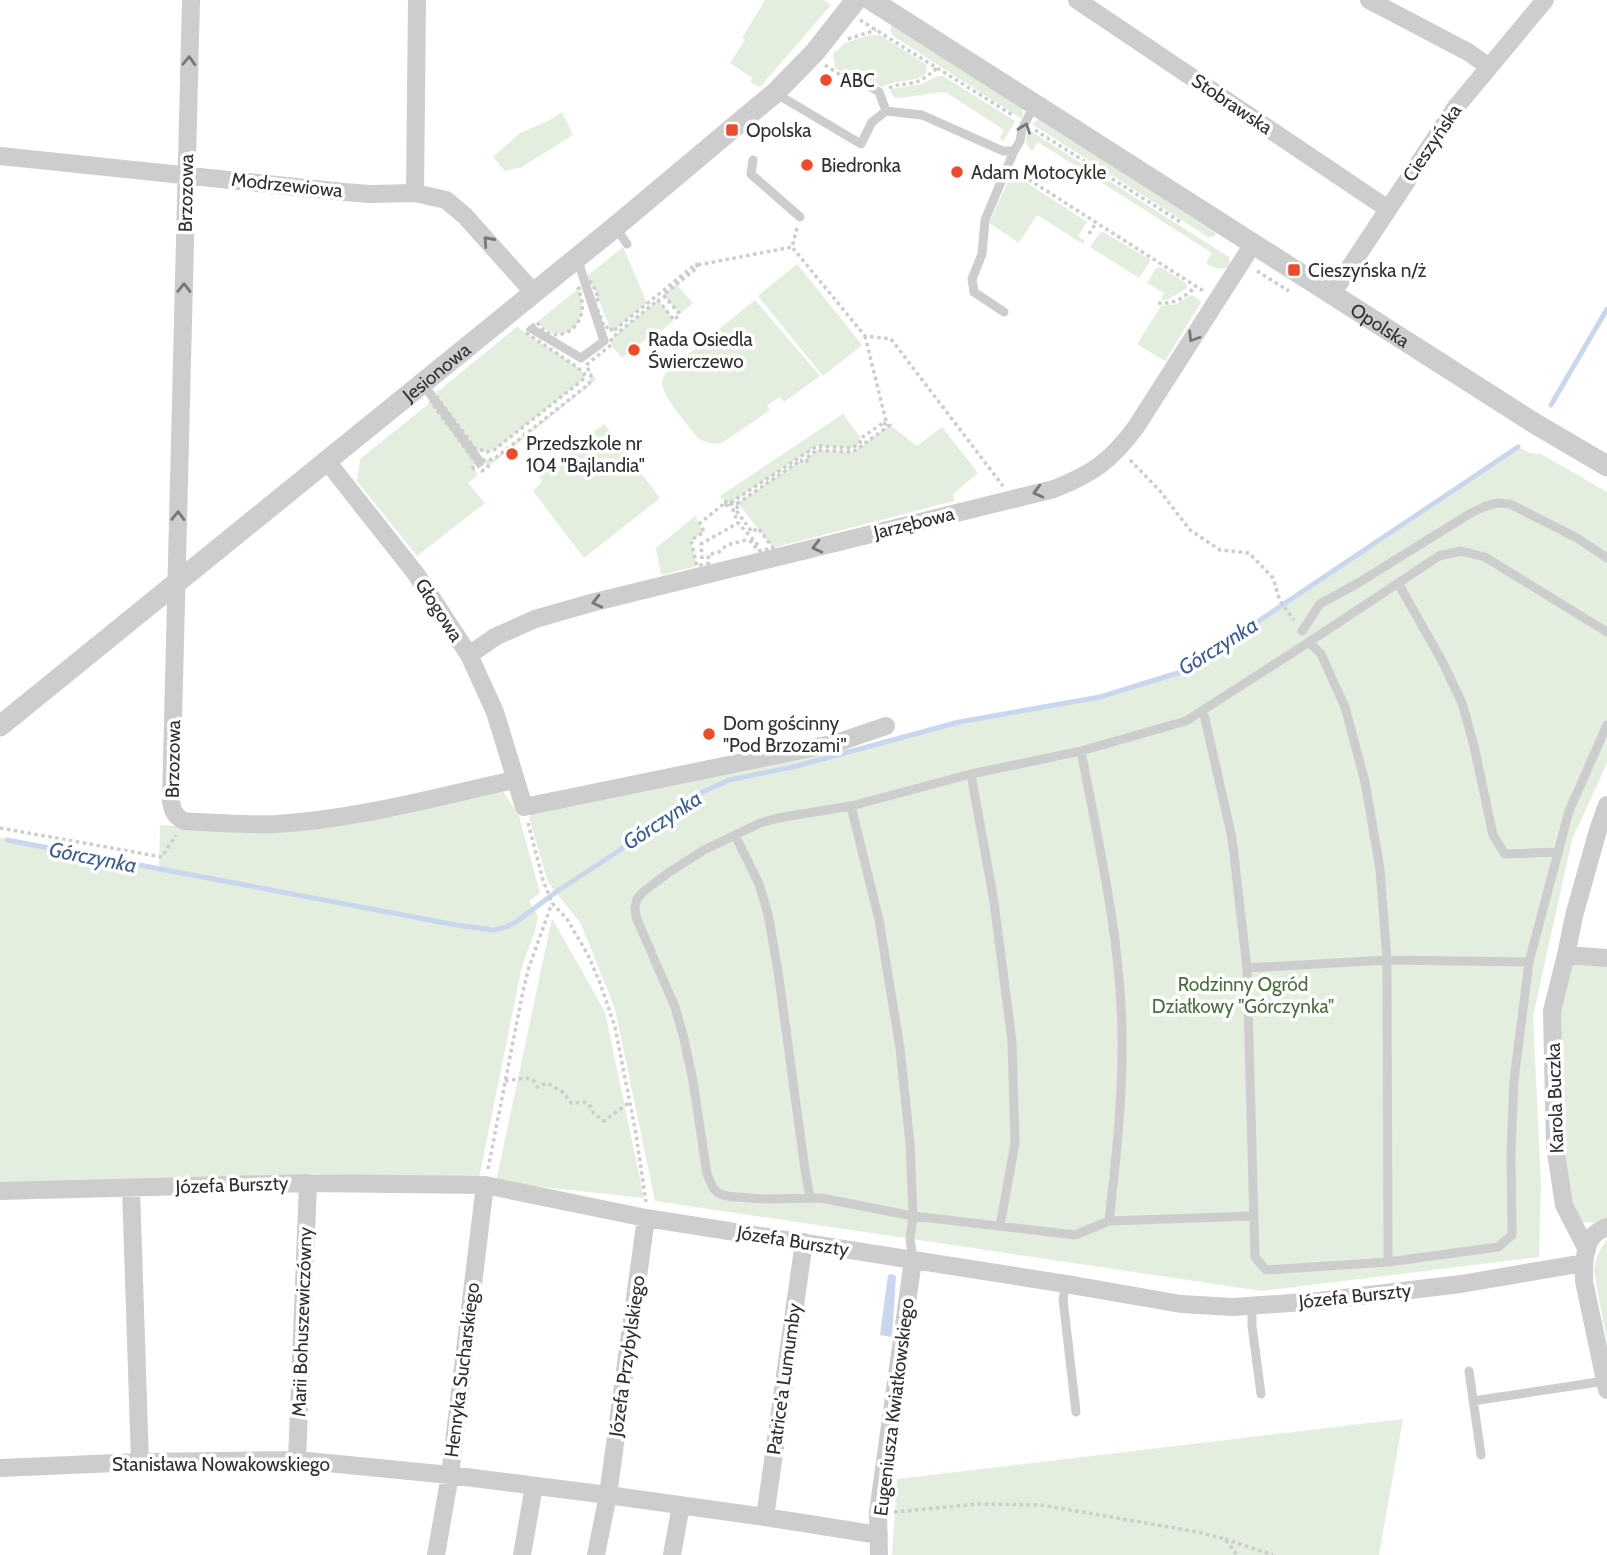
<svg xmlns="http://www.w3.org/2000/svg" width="1607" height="1555" font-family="Cabin,sans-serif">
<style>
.green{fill:#e3eede}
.water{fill:#c9d7ee}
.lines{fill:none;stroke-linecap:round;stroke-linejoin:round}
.stream{stroke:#c9d7ee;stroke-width:5}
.path{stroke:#cdcdcd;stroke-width:3.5;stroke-dasharray:3.5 3.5;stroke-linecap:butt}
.service{stroke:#cdcdcd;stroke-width:9}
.minor{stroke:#cdcdcd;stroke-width:18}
.tertiary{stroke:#cdcdcd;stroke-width:21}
.oneway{stroke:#777}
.poi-dot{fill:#ee4b2b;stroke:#fff;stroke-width:2.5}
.labels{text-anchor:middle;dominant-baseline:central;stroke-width:7;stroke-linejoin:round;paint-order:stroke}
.poi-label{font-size:19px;fill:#303030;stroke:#fff;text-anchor:start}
.street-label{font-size:19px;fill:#303030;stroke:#fff}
.park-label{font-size:19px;fill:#476f3b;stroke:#fff}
.water-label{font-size:21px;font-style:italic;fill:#395d97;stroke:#fff}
</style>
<rect width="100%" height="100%" fill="#fff"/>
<path class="green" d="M765 0H824L831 5 760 87 750 82 752 78 730 63 745 40 742 38Z
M892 25 1022 107 1023 113 1022 119 893 36 890 31Z
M869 35H880L927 65 926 74C913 83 896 79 882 87L852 70 848 76 835 68 833 54 845 43Z
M937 76H943L1015 121 1013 125 1003 141 1000 138 1004 130 947 93 942 92 899 98H895L890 92 891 89 922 84Z
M562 112 573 135 522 167 505 171 493 157 520 133 548 121Z
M1039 119 1216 233 1213 237H1208L1032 124Z
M1029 130 1229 257 1230 267C1220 270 1215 269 1206 263L1212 253 1038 142 1032 151C1025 145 1024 137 1029 130Z
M1012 173 1087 222 1078 236 1085 241 1083 244 1037 215 1019 243 989 223Z
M1103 232 1151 260 1139 278 1090 247 1100 233Z
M623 247 647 303 612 332 592 284 589 281 587 276Z
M797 264 862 345 823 376 758 296Z
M1160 267 1186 283 1187 288 1165 301 1161 299 1164 293 1147 283 1156 268Z
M676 284 693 303 680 314 663 295Z
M578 289C593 320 566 349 538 324L537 322Z
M1192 295 1201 301 1200 304 1165 361 1137 344 1161 306 1176 304Z
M658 300 674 320 661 331 659 329 622 358 611 345V340L614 336Z
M755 300 820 376 784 402 780 397 767 405 770 410 722 443C712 445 704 443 697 437 688 425 662 396 662 383 663 376 666 372 671 368Z
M518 326 521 330 577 367 584 373 585 378 494 450 487 452 477 450 436 393Z
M586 365 596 380 488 467 484 460 494 459 589 384 591 375Z
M431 402 476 463 472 466 478 475 468 483 485 503 417 556 357 481 360 459Z
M843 414 860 437V443L852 448 817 446 730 503 724 501 720 496Z
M604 424 660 498 584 558 533 491 542 482 538 474Z
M890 425 917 446 942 427 978 473 953 494 954 501 773 548 738 503 801 460 804 463 806 461 805 459 817 450 853 452Z
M1518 447 1530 453 1541 454 1607 492V763L1572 840 1533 1016 1541 1185 1539 1257 1262 1291 655 1201 615 1009 581 924 548 882 529 818 532 813 834 750 864 748 959 722 1100 697 1184 671Z
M695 516 704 532 691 541 697 566 661 575 656 548Z
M503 791 519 816 540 893 529 901 538 916 535 931 522 966 479 1178 308 1174 126 1183 0 1184V838L159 869 160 825 244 830Z
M552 918 605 1012 644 1198 496 1182Z
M1578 947 1607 950V1221L1599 1223 1574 1222 1567 1183 1558 1017Z
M1607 1240V1341L1594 1272C1595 1260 1599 1249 1607 1240Z
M1403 1419 1379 1555H892L897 1479Z"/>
<path class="water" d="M892 1274 896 1276 892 1337 880 1335 888 1275Z"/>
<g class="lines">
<path class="stream" d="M1551 405 1607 309
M7 840 456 925 494 930 506 927 516 922 556 892 620 850 685 800 729 780 797 766 959 722 1100 697 1184 671 1518 447"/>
<path class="path" d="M860 20 1014 116
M848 39 876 30
M825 65 842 76
M889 88C897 84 904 85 912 83 922 81 929 75 937 68
M1035 130 1182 223
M1017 172 1205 292
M797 228 792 247 865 336 891 339 1003 486
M1089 234 1096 223
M696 264 698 267 663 295 680 314 674 320 658 300 614 336 611 340V345L586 365 591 375 589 384 494 459 484 460 488 467 482 471 478 466 474 469 472 466 476 463 431 402 437 397 475 448 487 452 494 450 585 378 584 373 577 367 525 332 537 322C553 351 596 326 578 289L589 281 592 283 599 299 594 301 605 328 610 326 612 332Z
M698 265 792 247
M1257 271 1289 291
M1158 303C1174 305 1185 297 1196 286
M865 336 887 425
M883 423 890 425 853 452 817 450 805 459 807 461 803 463 801 460 738 503 731 504 728 507 724 501 730 503 817 446 852 448 860 443V439Z
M1130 460 1160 491 1190 530 1220 550 1249 553 1273 578 1280 601 1294 620
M725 503 728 507 731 504 738 503 740 505 735 509 752 532 758 528 773 548 758 551 752 542 746 540 727 545 719 552 708 555 709 563 697 566 691 540 704 532 700 523Z
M733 503 731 504 738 523
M702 559 701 544 738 523 758 545
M528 823 543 880 552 903 567 919 588 955 600 983 615 1027 636 1134 646 1202
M0 828 162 857 176 835
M505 1081 527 1078 533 1080 537 1087 547 1083 564 1093 571 1103 584 1102 591 1107 594 1114 604 1121 630 1102
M488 1169 523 991 529 967 552 903
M894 1512 979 1504 1041 1505 1198 1532 1225 1539 1237 1555
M1225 1539 1273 1555"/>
<path class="service" d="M853 76 879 92 886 111
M775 93 861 144 872 122 886 111 922 115 1003 151H1014
M753 160 751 174 800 217
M616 228 627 244
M1004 312 974 292 972 279 982 254 985 220 1014 151 1020 141 1022 129 1034 106
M532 329 581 358 604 341 577 258
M423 384 480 462
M1398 583 1442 661 1462 703 1474 746 1493 835 1505 854 1557 852
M1302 631 1320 604 1358 583 1471 513 1486 506 1497 503 1510 504 1577 538 1607 558
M1309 642 1439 556 1461 551 1485 557 1607 632
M1203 710 1232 838 1247 968
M1081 751C1099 845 1121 940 1122 1035 1123 1097 1116 1160 1109 1221
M971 774 994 902 1012 1041 1015 1143 1000 1226
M851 806 879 920 900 1048 910 1144 913 1216 910 1239 913 1260
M735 835 759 884 768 914 778 971 805 1170 810 1197
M1529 962 1387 960 1247 968 1255 1257 1266 1270 1388 1262 1498 1247 1512 1235 1511 1153 1514 1080 1529 962 1569 811 1607 725
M1253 1216 1109 1221 1075 1235 913 1216 821 1198 761 1199 726 1196 718 1193 713 1188 707 1174 693 1081 684 1039 675 1007 636 917 635 907 637 899 643 892 668 873 704 850 760 823 778 818 851 806 971 774 1081 751 1186 721 1309 642 1321 654 1345 707 1365 782 1380 869 1387 960 1388 1262
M1066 1284 1063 1299 1076 1412
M1252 1305V1326L1261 1394
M1469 1371 1481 1455
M1473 1401 1605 1381"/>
<path class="minor" d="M191 0 171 802C173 812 175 816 184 821 215 823 245 825 276 824 357 819 436 797 514 780
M1077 0 1388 209
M1369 0 1468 52 1488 66
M0 156 344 192 370 194 415 193 446 200 465 216 533 292
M415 193 417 0
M1332 294 1456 107 1545 0
M326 460 416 574 469 655 495 712 524 807 836 743 886 726
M469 655 495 637 535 619 591 603 1054 489C1092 474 1111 461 1136 427L1253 244
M1566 955 1607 958
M131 1188 140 1462
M0 1191 308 1183 485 1185 646 1218 1066 1284 1181 1304 1233 1307 1319 1301 1461 1284 1584 1263
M1607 1227C1603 1229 1596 1232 1593 1236 1583 1248 1584 1267 1584 1281L1607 1390
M1587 1250 1564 1205 1555 1146 1552 1011 1566 955 1574 916 1598 830 1607 805
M297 1460 308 1183
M0 1468 140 1462 297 1460 450 1475 608 1495 765 1517 879 1535
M765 1517 804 1242
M436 1555 450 1475 485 1185
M522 1555 534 1486
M596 1555 608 1495 646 1218
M672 1555 681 1505
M879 1555 878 1512 913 1260"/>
<g class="tertiary">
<path id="s1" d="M871 0 1534 423 1607 466"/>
<path id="s2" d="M0 726 615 227 752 112 775 93 815 52 856 0"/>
</g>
</g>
<defs><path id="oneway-chevron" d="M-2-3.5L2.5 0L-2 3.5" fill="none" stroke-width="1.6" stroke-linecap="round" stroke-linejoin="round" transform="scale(1.75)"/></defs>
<g class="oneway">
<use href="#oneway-chevron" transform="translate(189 61) rotate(-88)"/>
<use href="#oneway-chevron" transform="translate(1025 128) rotate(-70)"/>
<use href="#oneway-chevron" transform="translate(488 241) rotate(-132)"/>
<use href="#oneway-chevron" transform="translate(184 288) rotate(-89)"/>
<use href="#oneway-chevron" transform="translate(1193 337) rotate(122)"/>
<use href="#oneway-chevron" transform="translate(1038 492) rotate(166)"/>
<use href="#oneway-chevron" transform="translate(178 516) rotate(-89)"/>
<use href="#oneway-chevron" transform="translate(817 547) rotate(166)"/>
<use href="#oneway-chevron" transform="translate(597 602) rotate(166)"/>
</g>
<g class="poi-dot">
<circle cx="826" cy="80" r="7"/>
<rect x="725" y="123" width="14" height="14" rx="3.5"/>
<circle cx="807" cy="165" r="7"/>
<circle cx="957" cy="172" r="7"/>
<rect x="1287" y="263" width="14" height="14" rx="3.5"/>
<circle cx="634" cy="350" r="7"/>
<circle cx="512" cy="454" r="7"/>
<circle cx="709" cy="734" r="7"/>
</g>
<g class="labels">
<g class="poi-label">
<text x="840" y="80">ABC</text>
<text x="746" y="130">Opolska</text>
<text x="821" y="165">Biedronka</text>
<text x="971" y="172">Adam Motocykle</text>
<text x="1308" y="270">Cieszyńska n/ż</text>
<text x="648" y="339">Rada Osiedla<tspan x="648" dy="22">Świerczewo</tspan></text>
<text x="526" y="443">Przedszkole nr<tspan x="526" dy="22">104 "Bajlandia"</tspan></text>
<text x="723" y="723">Dom gościnny<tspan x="723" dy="22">"Pod Brzozami"</tspan></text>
</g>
<g class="street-label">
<text transform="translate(1232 104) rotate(34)">Stobrawska</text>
<text transform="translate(1432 143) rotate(-56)">Cieszyńska</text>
<text transform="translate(287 185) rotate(6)">Modrzewiowa</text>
<text transform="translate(186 193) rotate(-89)">Brzozowa</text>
<text stroke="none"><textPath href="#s1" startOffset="604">Opolska</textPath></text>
<text stroke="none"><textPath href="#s2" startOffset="562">Jesionowa</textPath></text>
<text transform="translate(914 523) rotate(-14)">Jarzębowa</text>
<text transform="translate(439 610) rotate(57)">Głogowa</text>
<text transform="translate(173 759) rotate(-89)">Brzozowa</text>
<text transform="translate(1555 1098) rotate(-92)">Karola Buczka</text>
<text transform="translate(232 1185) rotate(-2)">Józefa Burszty</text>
<text transform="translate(793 1241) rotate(9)">Józefa Burszty</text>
<text transform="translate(1355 1296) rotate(-6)">Józefa Burszty</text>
<text transform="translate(302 1322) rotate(-88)">Marii Bohuszewiczówny</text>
<text transform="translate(627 1356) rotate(-82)">Józefa Przybylskiego</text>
<text transform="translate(462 1370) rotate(-83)">Henryka Sucharskiego</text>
<text transform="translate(784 1379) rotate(-82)">Patrice'a Lumumby</text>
<text transform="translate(894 1407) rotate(-83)">Eugeniusza Kwiatkowskiego</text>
<text x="221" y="1464">Stanisława Nowakowskiego</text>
</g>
<g class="park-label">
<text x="1243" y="984">Rodzinny Ogród<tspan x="1243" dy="22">Działkowy "Górczynka"</tspan></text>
</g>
<g class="water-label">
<text transform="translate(1218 646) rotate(-32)">Górczynka</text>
<text transform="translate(662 820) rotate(-33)">Górczynka</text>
<text transform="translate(93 857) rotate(11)">Górczynka</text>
</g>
</g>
</svg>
